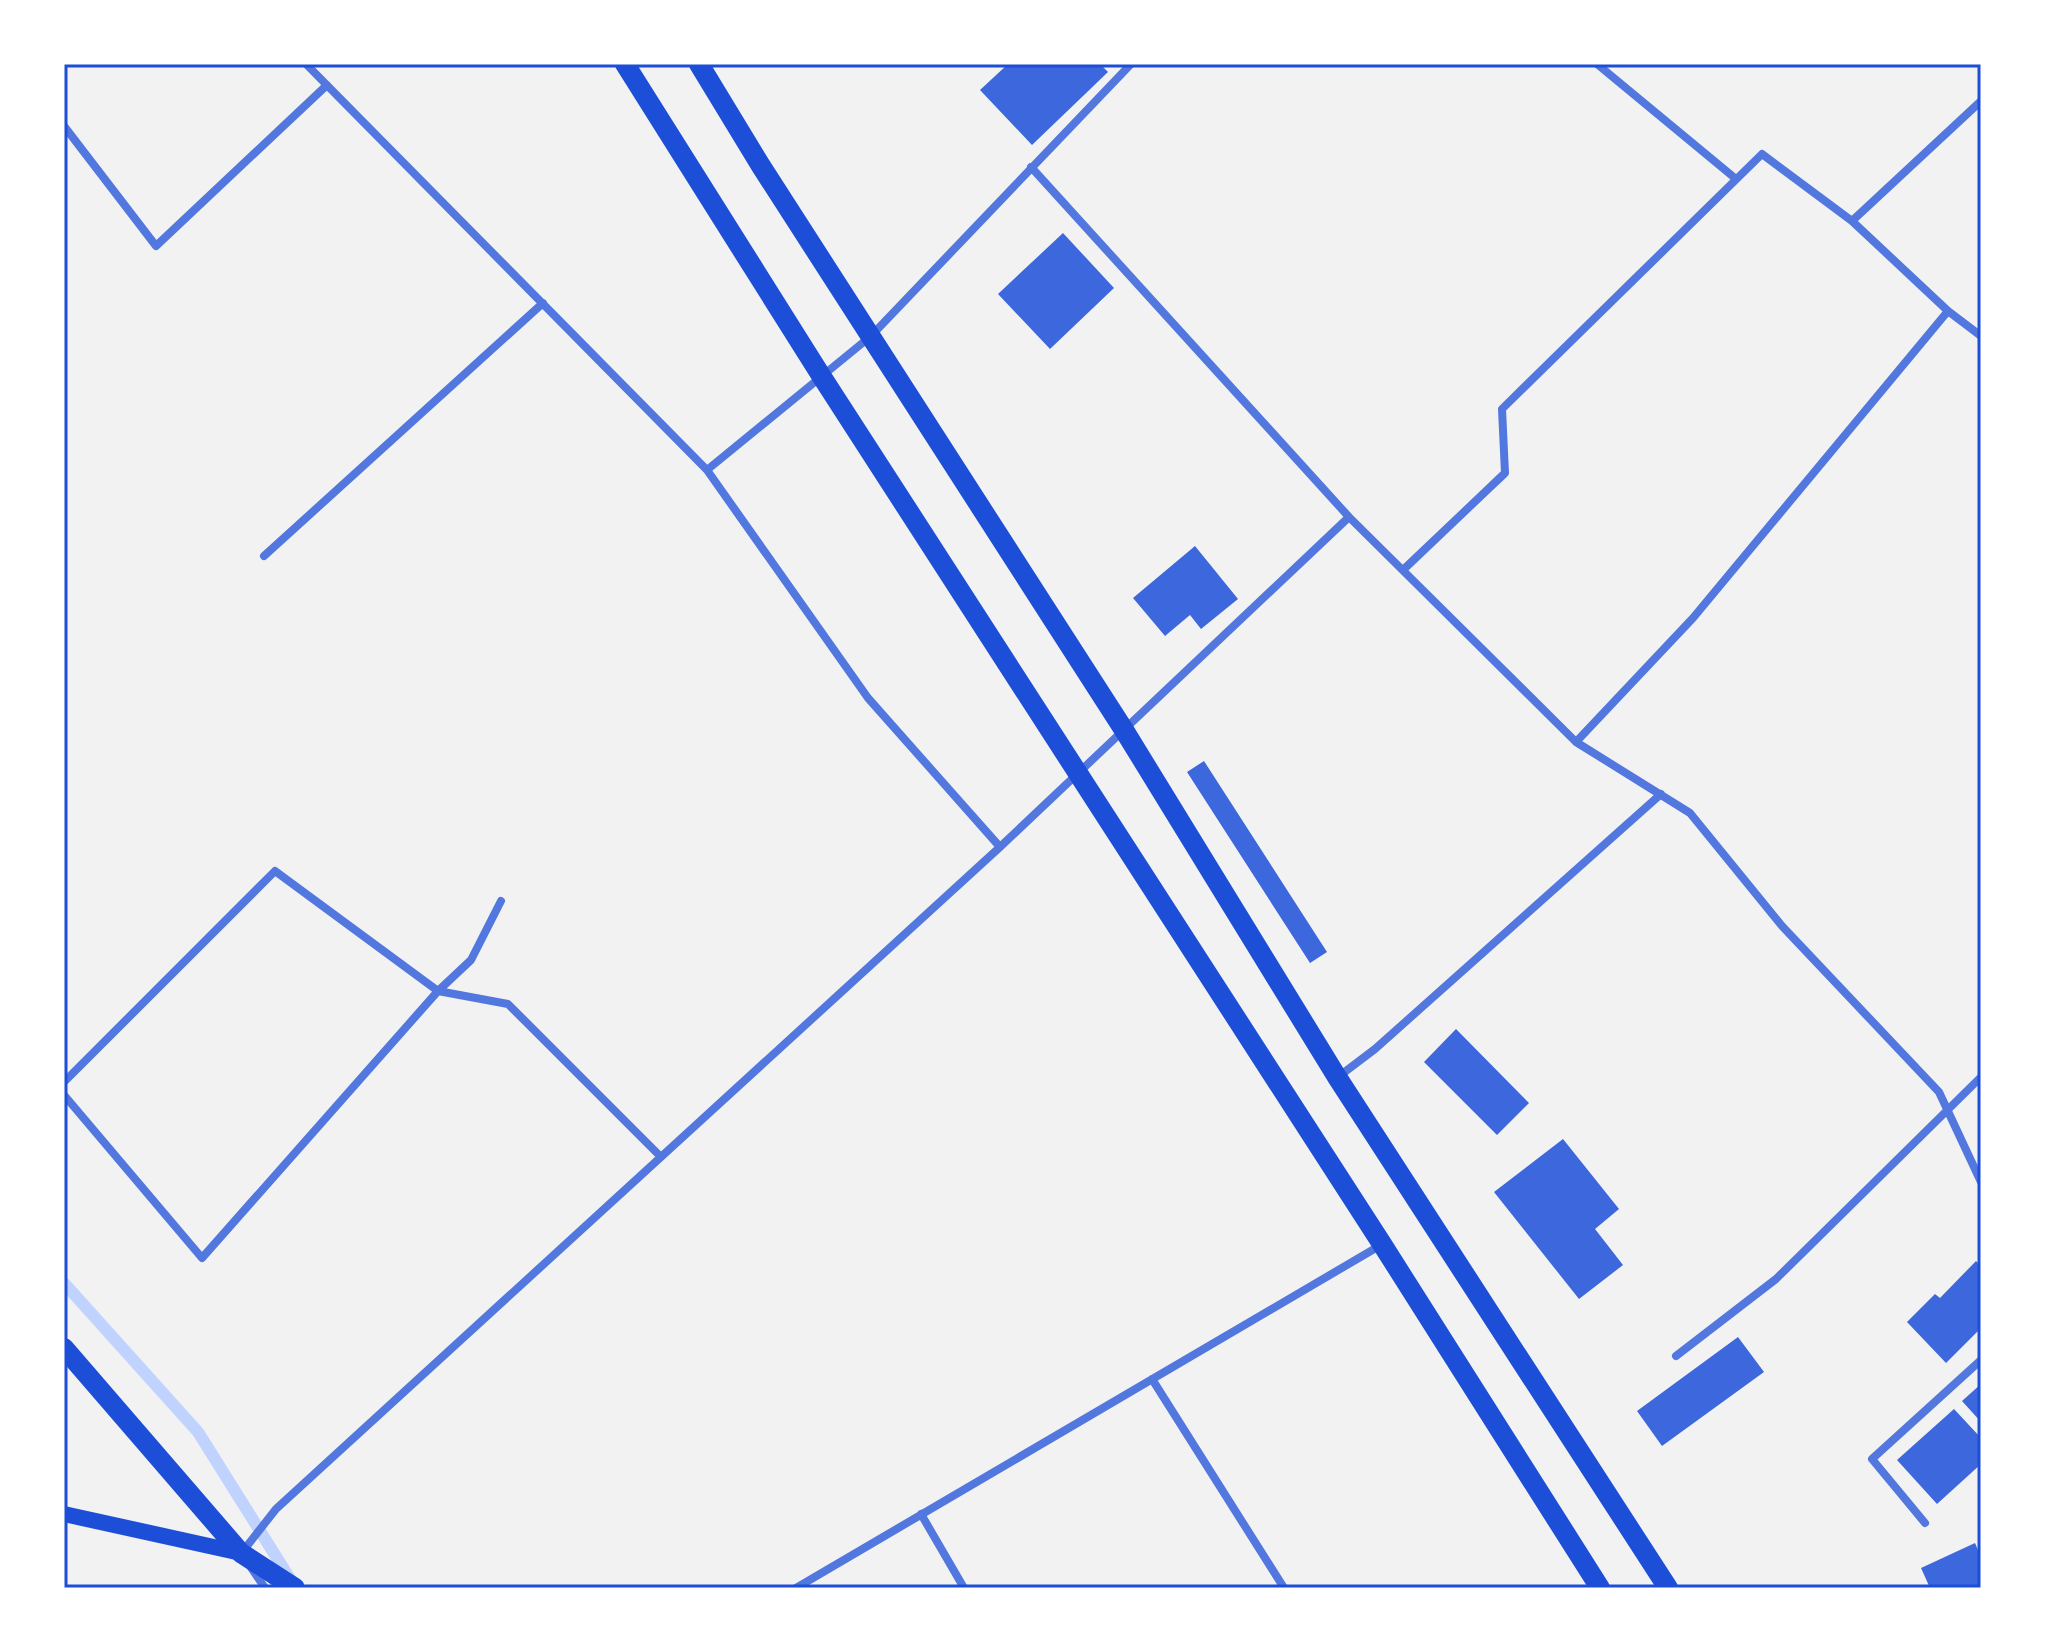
<svg xmlns="http://www.w3.org/2000/svg" width="2045" height="1652" font-family="'Titillium Web',sans-serif">
<style>
.lines{fill:none;stroke-linecap:round;stroke-linejoin:round}
.stream{stroke:#bfd3fe;stroke-width:12}
.building{fill:#3d67dc}
.minor{stroke:#5277de;stroke-width:8}
.secondary{stroke:#1d4ed8;stroke-width:16}
.primary{stroke:#1d4ed8;stroke-width:20}
.neatline{fill:none;stroke:#1d4ed8;stroke-width:3}
</style>
<rect width="100%" height="100%" fill="#f2f2f2"/>
<g class="lines">
<path class="stream" d="M64 1283 198 1432 292 1582"/>
</g>
<path class="building" d="M1008 64H1100L1108 72 1032 145 980 90Z
M1063 233 1114 288 1050 349 998 294Z
M1195 546 1238 599 1201 629 1190 615 1165 636 1133 598Z
M1204 761 1327 952 1310 963 1187 772Z
M1456 1029 1529 1103 1497 1135 1424 1062Z
M1563 1139 1619 1209 1595 1229 1623 1265 1579 1299 1494 1192Z
M1976 1261 1981 1266V1328L1946 1363 1907 1322 1935 1294 1940 1298Z
M1738 1337 1764 1372 1662 1446 1637 1411Z
M1981 1384V1422L1962 1401Z
M1954 1409 1981 1438V1464L1937 1504 1897 1460Z
M1975 1543 1981 1557V1588H1930L1921 1568Z"/>
<g class="lines">
<path class="minor" d="M306 64 707 470
M1597 64 1736 179
M64 126 156 246 327 85
M1031 167 1349 517 1576 742 1690 813 1782 926 1939 1092 1981 1182
M1948 311 1852 221 1981 101
M264 556 543 303
M1403 570 1505 473 1502 409 1762 154 1852 221
M1576 742 1693 618 1948 311 1981 336
M1000 847 868 698 707 470 871 336 1131 64
M1338 1077 1375 1049 1661 794
M64 1082 275 871 438 991 508 1004 661 1157
M64 1095 202 1258 438 991 471 960 501 901
M1676 1356 1776 1279 1981 1077
M1152 1379 1284 1588
M921 1514 964 1588
M1925 1523 1872 1459 1981 1360
M243 1551 276 1509 1000 847 1349 517
M250 1566 265 1588
M796 1588 1381 1245"/>
<path class="secondary" d="M64 1514 241 1553"/>
<path class="primary" d="M625 64 822 377 1382 1244 1600 1588
M699 64 761 166 1124 730 1337 1077 1668 1588
M64 1348 241 1553 295 1588"/>
</g>
<rect width="2045" height="1652" fill="none" stroke="#ffffff" stroke-width="132"/>
<rect x="66" y="66" width="1913" height="1520" class="neatline"/>
</svg>
